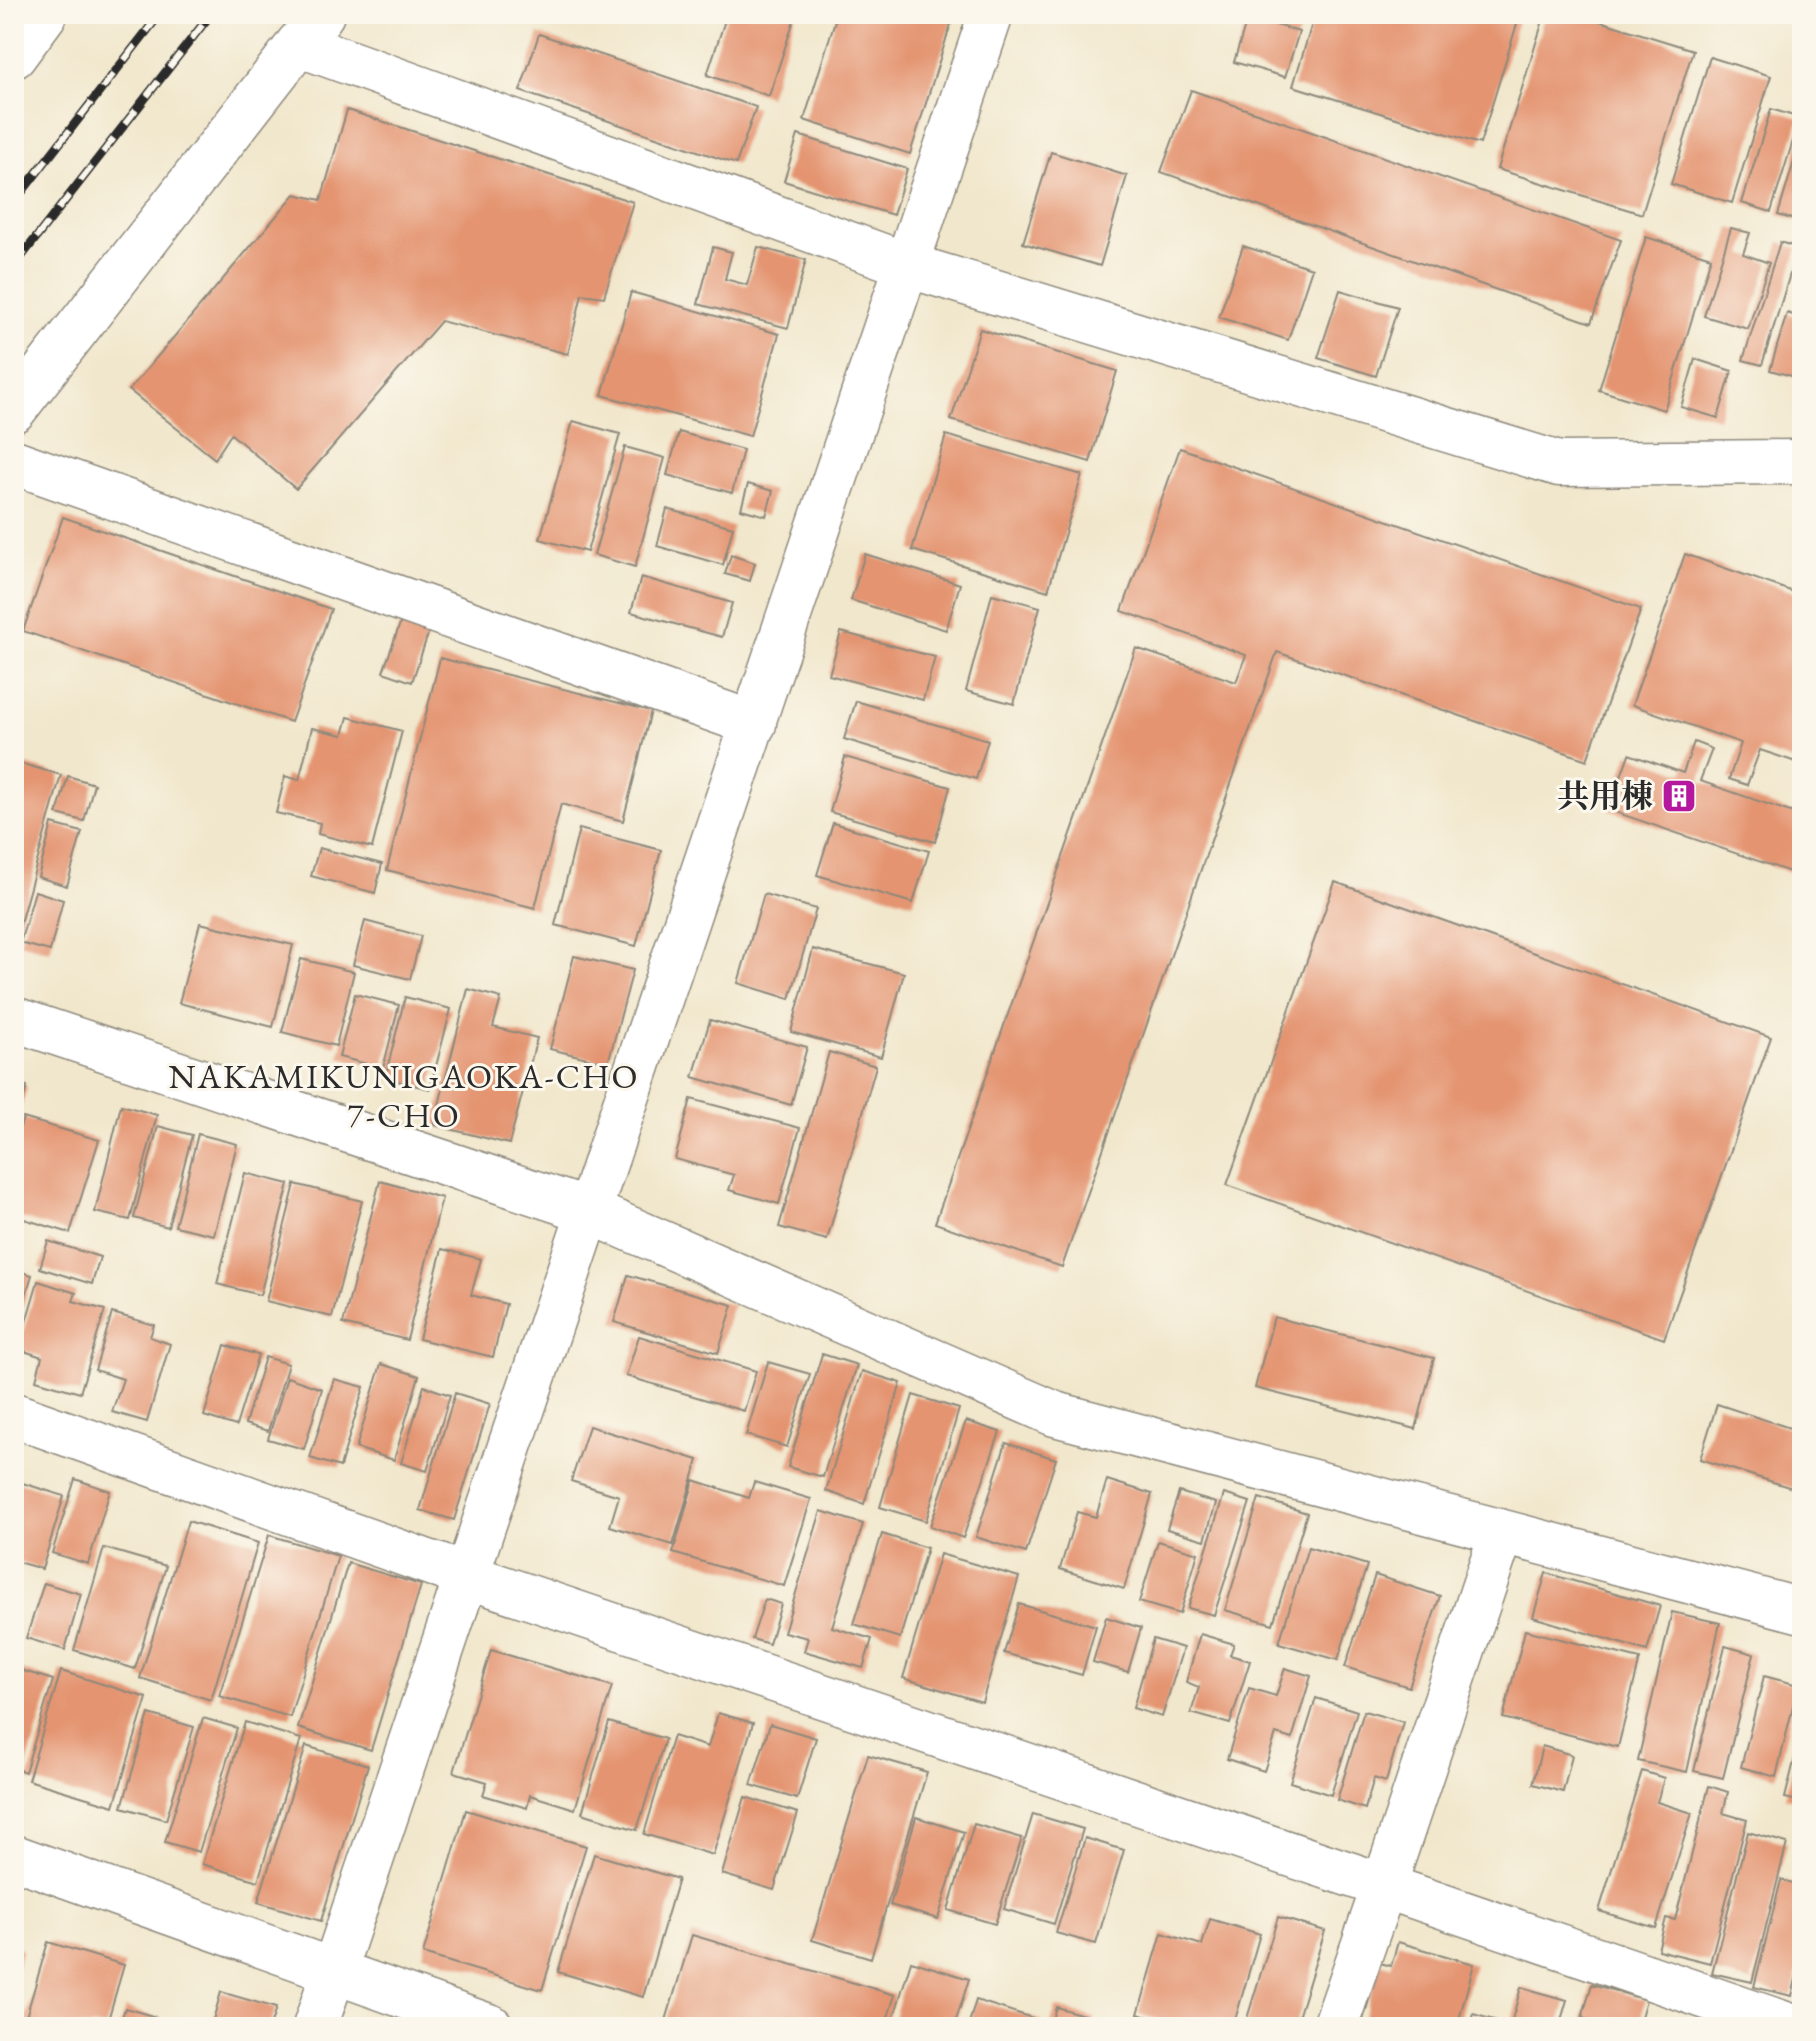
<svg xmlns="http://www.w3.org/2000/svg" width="1816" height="2041" font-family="'EB Garamond','Noto Serif JP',serif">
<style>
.building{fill:#e49471}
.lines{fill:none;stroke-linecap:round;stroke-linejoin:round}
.minor-casing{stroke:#8e897c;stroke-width:47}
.minor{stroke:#fff;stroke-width:44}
.rail-casing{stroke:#2b2b2b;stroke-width:9}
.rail{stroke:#fbf7ec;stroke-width:6;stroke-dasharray:18;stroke-linecap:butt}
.labels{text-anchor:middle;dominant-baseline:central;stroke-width:6;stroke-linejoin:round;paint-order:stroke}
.poi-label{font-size:32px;font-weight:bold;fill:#2b2b2b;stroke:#fbf7ec;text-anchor:end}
.neighbourhood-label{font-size:34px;letter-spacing:2px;fill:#2b2b2b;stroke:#fbf7ec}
</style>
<rect width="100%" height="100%" fill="#fbf7ec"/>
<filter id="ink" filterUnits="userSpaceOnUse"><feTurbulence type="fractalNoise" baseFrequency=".0125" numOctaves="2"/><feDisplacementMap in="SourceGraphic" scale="16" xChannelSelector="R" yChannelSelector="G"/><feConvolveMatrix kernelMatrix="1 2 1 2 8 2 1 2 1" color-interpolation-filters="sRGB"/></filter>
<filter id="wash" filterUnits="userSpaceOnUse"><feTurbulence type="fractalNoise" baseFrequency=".006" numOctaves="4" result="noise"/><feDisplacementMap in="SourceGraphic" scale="32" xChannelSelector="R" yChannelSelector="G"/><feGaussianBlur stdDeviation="1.8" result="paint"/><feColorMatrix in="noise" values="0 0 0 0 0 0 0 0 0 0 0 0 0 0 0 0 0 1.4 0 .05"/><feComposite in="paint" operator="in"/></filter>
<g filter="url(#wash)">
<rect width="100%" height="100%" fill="#f1e7cc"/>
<g id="blocks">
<path class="building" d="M727 14H796L769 96 707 75Z
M837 14H954L910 154 804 120Z
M1315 14H1520L1480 144 1293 86Z
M1545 14H1577L1693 50 1642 214 1497 169Z
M1248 16 1299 32 1285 77 1234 62Z
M539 34 756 107 736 164 520 91Z
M1710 57 1771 76 1732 203 1671 184Z
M1191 90 1621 240 1591 323 1161 172Z
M1771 109 1800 118 1771 212 1742 203Z
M347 110 633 202 604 297 582 294 568 354 441 321 296 489 231 434 215 459 129 390 295 194 321 200Z
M798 135 907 169 893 215 784 181Z
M1801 138H1802V222L1778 215Z
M1051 152 1127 176 1100 266 1023 243Z
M1731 228 1750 233 1743 254 1769 263 1748 329 1704 316Z
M1646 237 1711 257 1664 410 1599 390Z
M1780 242 1798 248 1762 365 1743 360Z
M1243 246 1312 268 1288 340 1219 317Z
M713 247 732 252 725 279 747 285 758 247 806 260 788 328 698 304Z
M1340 290 1398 307 1376 376 1318 358Z
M631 292 779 334 750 436 602 395Z
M1787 313 1802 318V379L1770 370Z
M980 329 1117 371 1090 462 951 420Z
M1695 359 1732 371 1718 418 1681 407Z
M573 421 620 434 587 552 540 539Z
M679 432 743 450 732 493 667 475Z
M946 435 1082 475 1048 591 912 550Z
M625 447 665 458 635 567 594 555Z
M1180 448 1641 609 1587 760 1277 652 1062 1267 935 1223 1136 648 1236 682 1246 655 1122 611Z
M748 484 773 491 766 516 741 509Z
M667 509 733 527 723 565 657 546Z
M63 517 331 609 291 722 23 631Z
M865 554 960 584 946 630 851 600Z
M1685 554 1802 595V764L1760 750 1747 785 1729 779 1741 743 1632 705Z
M731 555 755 563 750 581 725 574Z
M641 577 732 603 722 637 631 612Z
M992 594 1040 607 1014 704 966 691Z
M402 618 430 628 412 682 383 672Z
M841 632 935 657 923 700 829 675Z
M440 658 651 711 623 821 561 804 535 908 387 870Z
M856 701 988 740 976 779 844 739Z
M348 717 402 731 372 848 318 834 320 823 276 813 285 776 299 780 312 728 343 735Z
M1694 742 1712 749 1700 781 1802 816V876L1609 810 1629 754 1683 773Z
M845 757 950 787 935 842 830 812Z
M16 762 61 775 19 927 14 926V768Z
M68 776 94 784 84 821 57 814Z
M833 823 929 851 913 903 817 875Z
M52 824 82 832 67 886 38 877Z
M579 829 661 850 636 946 555 925Z
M319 848 382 864 375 893 311 876Z
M1335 882 1771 1037 1664 1339 1227 1185Z
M35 891 63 900 50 951 20 943Z
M764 894 816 909 790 999 738 983Z
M365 921 421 936 410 979 353 965Z
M200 923 293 945 273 1027 179 1003Z
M813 949 904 973 881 1057 791 1032Z
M574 956 633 970 608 1063 550 1049Z
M301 959 354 972 336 1046 282 1032Z
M468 989 501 998 493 1027 537 1038 509 1144 434 1125Z
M355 994 399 1005 383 1068 339 1057Z
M405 997 451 1009 430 1089 385 1078Z
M710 1020 807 1047 791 1105 693 1077Z
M829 1052 876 1066 827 1240 779 1227Z
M14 1083 27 1087 15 1128H14Z
M691 1099 800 1128 779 1204 729 1190 734 1175 675 1159Z
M121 1105 157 1115 130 1220 95 1212Z
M23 1118 99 1140 70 1233 14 1216V1146Z
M158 1126 192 1135 168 1227 134 1218Z
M198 1134 237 1144 214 1235 175 1226Z
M245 1173 289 1184 260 1295 217 1284Z
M380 1181 442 1198 407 1340 343 1324Z
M295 1184 362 1201 332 1317 266 1301Z
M48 1241 100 1257 92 1284 40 1268Z
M442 1249 481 1259 471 1295 506 1304 493 1357 419 1339Z
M14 1270 32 1275 15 1332H14Z
M628 1275 733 1305 718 1353 614 1322Z
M38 1281 76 1293 73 1301 105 1310 80 1393 36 1380 42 1357 18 1349Z
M112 1313 154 1325 150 1337 170 1344 147 1422 112 1412 123 1379 95 1370Z
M1274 1317 1434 1358 1416 1429 1255 1388Z
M639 1336 756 1371 744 1411 626 1376Z
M225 1345 258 1355 236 1426 204 1416Z
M822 1354 857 1365 823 1477 788 1467Z
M265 1357 288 1364 268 1431 245 1424Z
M768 1362 810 1374 787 1447 746 1435Z
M381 1364 419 1376 394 1460 356 1448Z
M862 1371 901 1383 864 1504 826 1491Z
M287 1377 322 1389 304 1449 268 1439Z
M334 1379 364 1387 340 1467 310 1458Z
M424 1386 450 1395 427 1471 401 1463Z
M455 1393 490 1404 454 1520 420 1510Z
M913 1395 959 1409 926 1521 880 1507Z
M1717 1404 1802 1432V1468L1795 1489 1700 1459Z
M966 1421 1000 1432 963 1538 930 1526Z
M589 1426 698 1460 673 1545 610 1526 619 1496 571 1481Z
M1006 1443 1056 1459 1026 1553 976 1537Z
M14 1475 20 1477 19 1482 64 1496 42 1569 14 1561Z
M75 1479 110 1491 88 1564 52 1553Z
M694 1480 749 1498 754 1482 811 1499 784 1586 673 1553Z
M1107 1480 1152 1494 1124 1589 1060 1569 1077 1512 1096 1517Z
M1179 1492 1216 1503 1205 1540 1167 1529Z
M1224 1494 1250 1502 1214 1615 1188 1608Z
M1259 1498 1307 1513 1273 1624 1225 1610Z
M821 1511 863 1524 832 1627 872 1639 863 1668 804 1651 808 1638 784 1632Z
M188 1521 258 1543 211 1700 140 1678Z
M882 1534 927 1548 900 1638 854 1624Z
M269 1535 338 1556 290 1717 219 1696Z
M1158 1541 1198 1553 1180 1614 1139 1602Z
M1308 1547 1367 1565 1338 1660 1279 1643Z
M104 1548 166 1566 135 1669 74 1650Z
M940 1554 1019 1577 982 1702 903 1678Z
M348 1563 421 1585 371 1750 298 1728Z
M1546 1573 1660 1606 1647 1651 1533 1617Z
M1375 1575 1440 1596 1409 1687 1345 1667Z
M44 1583 81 1594 65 1650 26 1638Z
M765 1599 781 1604 769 1644 752 1639Z
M1019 1604 1096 1626 1082 1675 1004 1653Z
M1672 1612 1720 1623 1687 1772 1638 1761Z
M1106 1617 1141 1628 1128 1672 1093 1662Z
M1525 1630 1640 1659 1618 1747 1503 1718Z
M1200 1634 1234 1644 1230 1655 1250 1661 1230 1724 1191 1713 1199 1687 1186 1682Z
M1153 1639 1183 1648 1162 1717 1133 1708Z
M1725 1646 1754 1654 1723 1778 1694 1771Z
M491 1650 612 1686 575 1809 530 1795 527 1808 483 1795 487 1782 454 1772Z
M14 1668 53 1680 25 1772 14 1768Z
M1285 1668 1311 1676 1292 1739 1276 1734 1264 1771 1227 1759 1249 1688 1276 1696Z
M61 1671 147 1698 114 1806 28 1780Z
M1764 1676 1798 1685 1776 1777 1741 1767Z
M1316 1698 1357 1711 1331 1795 1290 1782Z
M1364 1711 1403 1722 1386 1782 1374 1778 1365 1809 1337 1800Z
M718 1713 753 1723 713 1855 644 1834 673 1736 708 1747Z
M149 1714 194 1727 166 1820 122 1807Z
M203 1718 237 1728 199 1852 165 1842Z
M245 1722 301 1739 258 1881 202 1864Z
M609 1722 665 1739 637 1830 582 1813Z
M770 1724 816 1738 797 1799 751 1785Z
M1801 1733H1802V1802L1785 1798Z
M306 1746 368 1765 321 1921 258 1902Z
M1542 1746 1572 1755 1563 1792 1533 1784Z
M868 1755 927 1772 871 1958 812 1940Z
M1642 1771 1664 1778 1657 1802 1692 1813 1656 1928 1599 1911Z
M1709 1786 1728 1792 1723 1813 1747 1820 1710 1963 1658 1950 1666 1918 1675 1920Z
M745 1797 798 1813 774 1890 722 1874Z
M466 1810 586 1846 542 1990 423 1954Z
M1033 1814 1083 1829 1054 1924 1004 1909Z
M916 1817 964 1832 938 1919 890 1905Z
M974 1824 1022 1838 995 1924 948 1910Z
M1748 1832 1787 1843 1752 1982 1712 1973Z
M1085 1838 1124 1850 1096 1944 1056 1933Z
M594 1854 678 1879 643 1997 558 1972Z
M1781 1880 1802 1885V1954L1792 1996 1754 1987Z
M1278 1917 1325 1931 1295 2027H1251L1245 2025Z
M1210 1919 1260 1934 1233 2027H1183L1138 2014 1162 1933 1202 1945Z
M692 1935 895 1995 885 2027H664Z
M48 1942 124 1965 106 2027H23Z
M1398 1942 1474 1964 1457 2027H1361L1380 1963 1391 1966Z
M14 1947 22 1949 15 1973H14Z
M911 1961 969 1979 954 2027H891Z
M1592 1984 1646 2000 1638 2027H1616L1582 2018Z
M1521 1987 1567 2000 1559 2027H1538L1512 2020Z
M221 1992 276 2008 270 2027H211Z
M976 2000 1042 2021 1041 2027H968Z
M1056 2007 1094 2018 1091 2027H1050Z
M125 2008 156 2017 153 2027H119Z
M1473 2014 1515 2026V2027H1469Z"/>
</g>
</g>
<g filter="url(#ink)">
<use href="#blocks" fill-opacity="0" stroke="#8e897c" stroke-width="2"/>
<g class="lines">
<g class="minor-casing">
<path id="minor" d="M298 44 907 265 1559 464 1802 462
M14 56 45 14
M14 410 322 14
M14 462 754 724
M14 1019 589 1211 1055 1414 1802 1611
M14 1415 467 1576 1384 1886 1794 2027
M14 1857 491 2027
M315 2027 991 14
M1335 2027 1384 1886 1502 1532"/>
</g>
<use href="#minor" class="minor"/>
<g class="rail-casing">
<path id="rail" d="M14 202 160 14
M14 266 211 14"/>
</g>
<use href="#rail" class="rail"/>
</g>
</g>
<defs>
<g id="building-square" transform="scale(1.8)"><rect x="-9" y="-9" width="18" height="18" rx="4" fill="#b5179e" stroke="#fbf7ec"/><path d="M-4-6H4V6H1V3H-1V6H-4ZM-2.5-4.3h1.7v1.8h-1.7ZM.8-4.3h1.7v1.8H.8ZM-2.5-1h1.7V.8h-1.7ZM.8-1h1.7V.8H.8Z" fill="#fff"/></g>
</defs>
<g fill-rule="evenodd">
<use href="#building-square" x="1679" y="796"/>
</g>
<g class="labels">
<g class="poi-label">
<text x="1653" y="796">共用棟</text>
</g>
<g class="neighbourhood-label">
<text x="404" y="1076">NAKAMIKUNIGAOKA-CHO<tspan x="404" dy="39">7-CHO</tspan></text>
</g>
</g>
<rect width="1816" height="2041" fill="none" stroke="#fbf7ec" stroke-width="48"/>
</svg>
